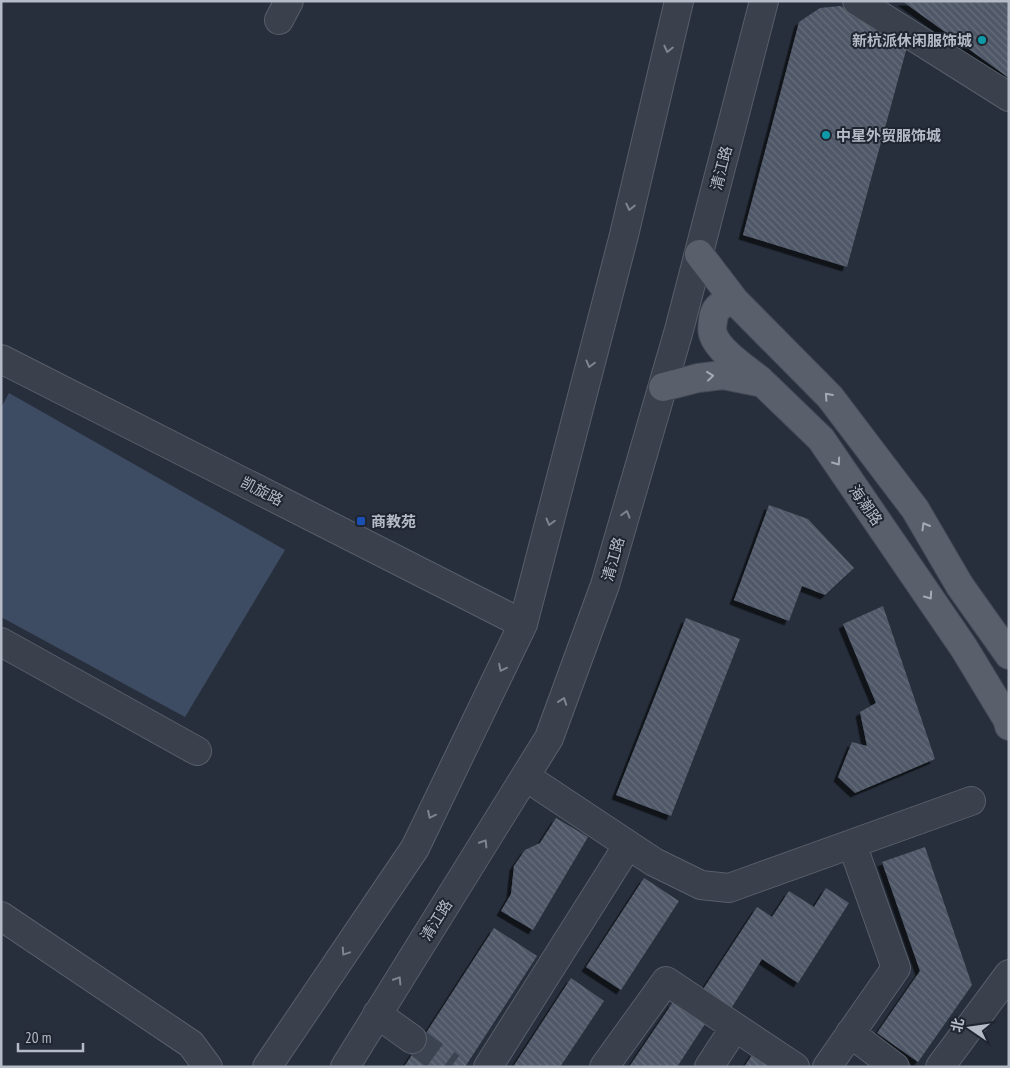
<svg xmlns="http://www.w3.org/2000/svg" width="1010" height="1068" font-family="'PT Sans Narrow','Noto Sans SC',sans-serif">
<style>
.water{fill:#3e4c63}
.building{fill:url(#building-back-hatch);filter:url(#shadow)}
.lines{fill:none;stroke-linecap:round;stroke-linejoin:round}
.minor-tunnel{stroke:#3c4451;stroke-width:28;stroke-dasharray:28 14;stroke-linecap:butt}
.minor-casing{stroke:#585f6a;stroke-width:30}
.major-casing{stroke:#434a55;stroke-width:30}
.minor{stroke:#3a414c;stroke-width:28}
.major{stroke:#59606c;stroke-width:28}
.oneway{stroke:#7e8590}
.oneway2{stroke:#a3aab5}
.culture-dot{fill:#0f9aa8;stroke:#1f2631;stroke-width:2}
.transit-dot{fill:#1a4fb4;stroke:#1f2631;stroke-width:2}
.labels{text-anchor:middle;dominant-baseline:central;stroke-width:4;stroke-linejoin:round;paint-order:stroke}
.poi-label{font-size:15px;font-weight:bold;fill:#b6bcc7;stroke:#1f2631;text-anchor:start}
.street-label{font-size:15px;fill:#b6bcc7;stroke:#1f2631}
</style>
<defs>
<pattern id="building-back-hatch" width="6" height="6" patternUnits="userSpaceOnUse" patternTransform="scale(1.25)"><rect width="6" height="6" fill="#505867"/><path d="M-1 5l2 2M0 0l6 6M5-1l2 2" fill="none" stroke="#676e7b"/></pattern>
<filter id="shadow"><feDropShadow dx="-4.5" dy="4.5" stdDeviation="0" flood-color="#0009"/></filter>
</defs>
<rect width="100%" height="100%" fill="#272f3c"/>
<path class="water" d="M9 393 285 550 185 717 1 617V408Z"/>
<path class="building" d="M902 1H1009V78Z
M840 6 910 36 847 267 743 235 799 22 820 8Z
M769 505 808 519 854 568 825 595 802 586 789 621 734 600Z
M883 606 935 759 855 793 838 777 852 742 867 746 860 712 876 703 843 624Z
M686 618 740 639 671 816 616 795Z
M556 818 588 837 533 930 501 911 511 894 514 866 525 850 540 843Z
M925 847 972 985 918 1062 877 1033 920 971 882 862Z
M644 878 679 901 621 990 586 967Z
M826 888 849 903 798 983 762 959 729 1012 700 994 757 907 772 917 789 891 814 907Z
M494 928 537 956 465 1067H404Z
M571 978 604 1001 560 1067H513Z
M673 1002 705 1024 677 1067H629Z
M754 1052 775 1067H744Z"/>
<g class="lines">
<path class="minor-tunnel" d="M412 1039 451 1067"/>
<g class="minor-casing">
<path id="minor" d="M857 1 1009 97
M279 20 289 1
M1 359 523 624
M1 642 197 751
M526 777 654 862 701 885 729 888 971 801
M1 916 191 1044 208 1067
M377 1014 412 1039
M850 1033 895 1067
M267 1067 415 848 523 624 624 235 679 1
M345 1067 549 738 605 585 679 330 764 1
M488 1067 628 845
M604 1067 666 981 795 1067
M709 1067 735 1027
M827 1067 896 968 852 844
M940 1067 1009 974"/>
</g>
<g class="major-casing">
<path id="major" d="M699 254 735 301 830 397 915 509 960 586 1009 655
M735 301C726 302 717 305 714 315 713 321 711 328 713 334 718 351 746 369 760 380
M663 387 698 378 723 375 763 383 821 439 964 648 1007 719 1009 726"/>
</g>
<use href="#minor" class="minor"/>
<use href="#major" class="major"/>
</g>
<defs><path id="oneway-chevron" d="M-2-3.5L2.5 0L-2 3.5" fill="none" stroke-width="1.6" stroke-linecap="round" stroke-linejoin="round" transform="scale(1.25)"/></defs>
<g class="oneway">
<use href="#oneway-chevron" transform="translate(668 49) rotate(103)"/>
<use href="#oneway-chevron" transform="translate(630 207) rotate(103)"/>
<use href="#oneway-chevron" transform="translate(590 364) rotate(105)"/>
<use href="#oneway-chevron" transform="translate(626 514) rotate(-74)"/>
<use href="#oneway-chevron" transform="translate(550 522) rotate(105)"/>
<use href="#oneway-chevron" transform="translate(502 668) rotate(116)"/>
<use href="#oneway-chevron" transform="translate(563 701) rotate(-70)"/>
<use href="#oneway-chevron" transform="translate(431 815) rotate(116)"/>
<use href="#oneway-chevron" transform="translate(484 843) rotate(-58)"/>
<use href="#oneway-chevron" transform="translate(345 952) rotate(124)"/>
<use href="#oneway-chevron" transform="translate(398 980) rotate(-58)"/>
</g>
<g class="oneway2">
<use href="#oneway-chevron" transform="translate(710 376) rotate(-6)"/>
<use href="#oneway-chevron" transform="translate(828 396) rotate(-132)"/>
<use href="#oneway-chevron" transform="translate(837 462) rotate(55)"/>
<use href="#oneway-chevron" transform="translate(925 526) rotate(-120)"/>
<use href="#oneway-chevron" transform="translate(929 596) rotate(55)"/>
</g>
<g class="culture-dot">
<circle cx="982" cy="40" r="5"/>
<circle cx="826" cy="135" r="5"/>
</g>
<rect class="transit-dot" x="356" y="516" width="10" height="10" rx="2.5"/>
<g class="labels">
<g class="poi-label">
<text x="972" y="40" text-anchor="end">新杭派休闲服饰城</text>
<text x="836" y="135">中星外贸服饰城</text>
<text x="371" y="521">商教苑</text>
</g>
<g class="street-label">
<text transform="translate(721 168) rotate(-76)">清江路</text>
<text transform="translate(262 491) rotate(27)">凯旋路</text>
<text transform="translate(866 505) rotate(55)">海潮路</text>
<text transform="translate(613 559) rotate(-74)">清江路</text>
<text transform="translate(436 920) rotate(-58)">清江路</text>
</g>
</g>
<rect width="1010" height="1068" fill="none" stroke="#b6bcc7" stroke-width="5"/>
<g transform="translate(970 1028) rotate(283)" stroke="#1f2631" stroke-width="4" paint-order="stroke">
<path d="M0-4L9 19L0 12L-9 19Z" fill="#b6bcc7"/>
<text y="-8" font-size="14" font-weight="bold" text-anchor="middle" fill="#b6bcc7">北</text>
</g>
<path d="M18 1043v8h65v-8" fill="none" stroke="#b6bcc7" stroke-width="2.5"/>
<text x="25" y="1043" font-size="15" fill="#b6bcc7" stroke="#1f2631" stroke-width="4" paint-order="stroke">20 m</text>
</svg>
